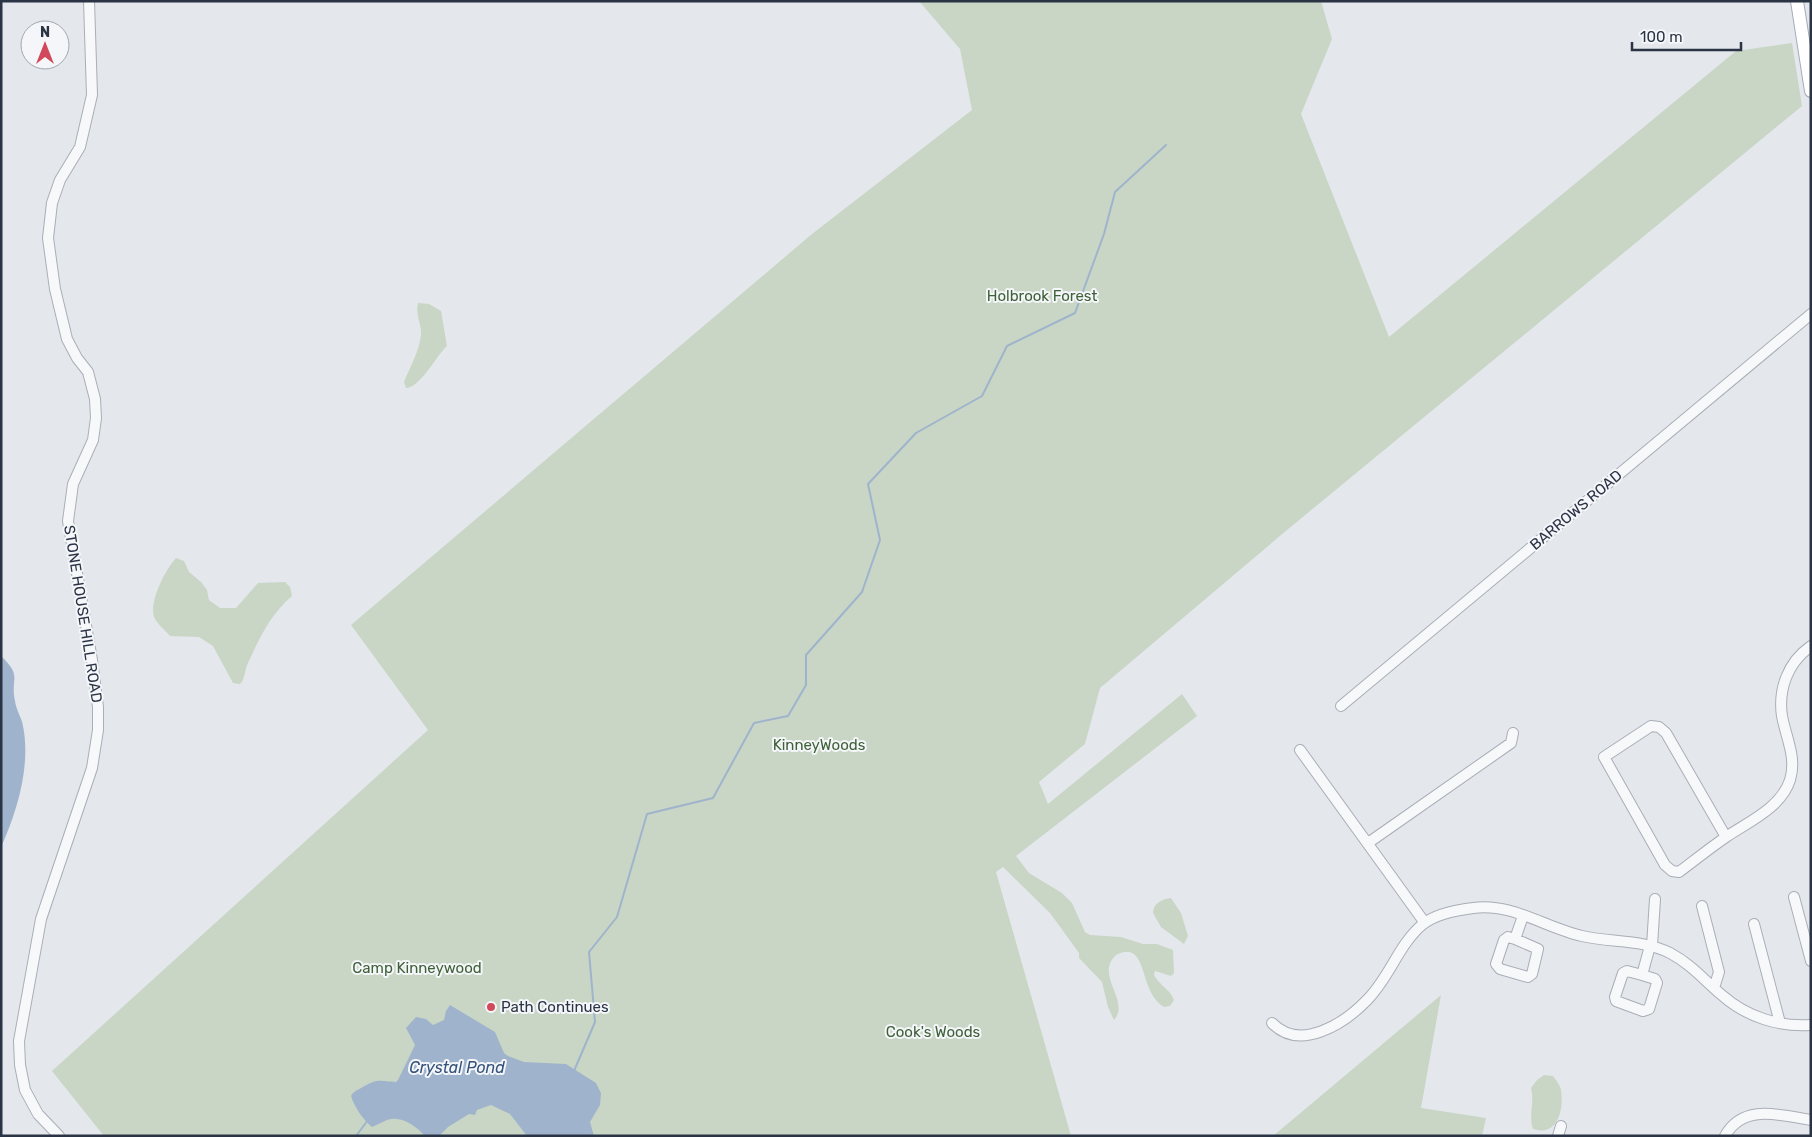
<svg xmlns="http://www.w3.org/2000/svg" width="1812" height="1137" font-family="Rubik,sans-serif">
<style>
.green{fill:#c9d6c5}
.water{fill:#9fb4cc}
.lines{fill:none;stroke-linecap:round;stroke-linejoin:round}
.stream{stroke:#9fb4cc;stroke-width:2}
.minor-casing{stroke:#a9aeb7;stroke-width:12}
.major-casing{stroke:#a3abb8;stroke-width:14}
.minor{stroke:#f7f8fa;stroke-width:10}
.major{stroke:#fff;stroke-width:12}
.poi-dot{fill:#d1495b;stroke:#f4f6f9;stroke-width:2}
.labels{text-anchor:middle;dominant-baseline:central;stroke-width:4;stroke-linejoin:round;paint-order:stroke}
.park-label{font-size:15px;fill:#3f6138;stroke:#f4f6f9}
.street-label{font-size:15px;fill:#2b3445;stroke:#f4f6f9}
.poi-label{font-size:15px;fill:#2b3445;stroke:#f4f6f9;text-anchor:start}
.water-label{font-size:16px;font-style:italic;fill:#34527a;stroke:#f4f6f9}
</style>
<rect width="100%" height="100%" fill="#e4e7ec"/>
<path class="green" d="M919 1H1321L1332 39 1301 114 1389 337 1736 51 1792 43 1802 106 1287 530 1100 688 1085 744 1039 782 1048 804 1182 694 1197 716 1016 856 1029 873 1062 893 1072 903 1085 932 1090 935 1121 937 1143 944H1157L1173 950 1174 973 1171 976 1155 971 1154 975C1159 985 1170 989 1174 1000L1170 1006 1164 1007C1138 993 1149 938 1116 955 1094 976 1131 1000 1114 1020L1108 1007 1102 982 1079 958V953L1050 913 1003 867 996 872 1071 1136H104L52 1071 428 730 351 625 812 234 972 110 960 49Z
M418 303 429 304 441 311 447 346C436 356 420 388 406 388L404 382C410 367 419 352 421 335 422 324 415 315 418 303Z
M176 558 184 561 189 572 201 582 207 590 209 600 220 608H236L258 583 285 582 290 587 292 596C270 615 260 637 248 663 244 670 246 678 240 684L233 683 213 646 199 637 170 636C165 630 157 624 154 617 149 602 165 570 176 558Z
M1171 898 1181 913 1188 936 1184 944 1161 927 1153 913C1153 903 1163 899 1171 898Z
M1441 995 1421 1108 1486 1118 1482 1136H1273Z
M1544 1075 1553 1076C1556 1080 1560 1085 1561 1090 1564 1109 1558 1137 1533 1129 1528 1115 1535 1103 1531 1088L1537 1080Z"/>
<path class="water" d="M1 656C23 677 10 677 15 701 16 710 22 718 23 726 31 766 17 812 1 847Z
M450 1005 495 1032 504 1053 508 1056 524 1062 566 1064 596 1083 601 1093 600 1105 590 1122 594 1136H527L510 1114 491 1105 477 1110 475 1115 469 1114 448 1127 439 1136H425C416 1126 401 1115 387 1120 382 1122 377 1125 372 1127 363 1120 354 1106 351 1096 354 1091 356 1091 361 1088 378 1078 378 1081 396 1082L398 1080 415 1045 406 1028 416 1017 426 1019 433 1025 444 1020 446 1011Z"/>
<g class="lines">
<path class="stream" d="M574 1071 595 1022 589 952 617 917 647 814 713 798 754 723 788 716 806 685V655L862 592 880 540 868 484 916 433 982 396 1007 346 1075 313 1104 234 1115 192 1166 145
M356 1136 368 1120"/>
<g class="minor-casing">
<path id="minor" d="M1341 706 1811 314
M1300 750 1425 923
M1726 837 1666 733 1659 727 1651 726 1604 757 1665 865 1672 871 1679 872C1695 860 1710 848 1726 837 1748 822 1781 808 1790 780 1797 758 1786 738 1782 716 1778 689 1788 662 1811 646
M1368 843 1511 743 1513 733
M1794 897 1811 961
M1702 906 1719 972 1714 988
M1754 924 1780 1023
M1515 939 1538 949 1532 974 1528 977 1500 969 1496 964 1504 940 1508 937 1515 939 1523 916
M1652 946 1655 899
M1642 975 1655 979 1657 983 1649 1009 1643 1011 1616 1001 1615 997 1623 973 1627 971 1642 975 1650 946
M1272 1023C1300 1052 1344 1024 1367 1000 1390 977 1398 945 1423 924 1436 914 1457 910 1473 908 1511 902 1546 928 1582 936 1611 943 1643 939 1670 953 1691 964 1705 981 1723 996 1747 1017 1779 1027 1811 1025
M59 1136 38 1114 25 1090 20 1065 19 1041 41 919 92 768 98 730V707L92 660 68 521 73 484 93 440 96 418 95 399 88 372 77 358 67 339 55 289 48 238 52 203 60 180 80 147 92 95 89 1
M1558 1136 1561 1126
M1725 1136C1743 1103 1780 1115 1811 1120"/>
</g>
<g class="major-casing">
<path id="major" d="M1797 1 1811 91"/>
</g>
<use href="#minor" class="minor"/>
<use href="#major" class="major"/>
</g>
<circle class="poi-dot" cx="491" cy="1007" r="5"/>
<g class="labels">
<g class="park-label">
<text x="1042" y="296">Holbrook Forest</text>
<text x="819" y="745">KinneyWoods</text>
<text x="417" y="968">Camp Kinneywood</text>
<text x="933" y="1032">Cook's Woods</text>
</g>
<g class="street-label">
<text transform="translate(1576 510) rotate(-40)">BARROWS ROAD</text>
<text transform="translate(83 614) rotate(81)">STONE HOUSE HILL ROAD</text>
</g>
<g class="poi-label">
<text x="501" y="1007">Path Continues</text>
</g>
<g class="water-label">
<text x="457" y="1067">Crystal Pond</text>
</g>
</g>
<rect width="1812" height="1137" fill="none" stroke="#2b3445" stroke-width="5"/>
<g transform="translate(45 45)"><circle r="24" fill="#f4f6f9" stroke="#a4a8b1"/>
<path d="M0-4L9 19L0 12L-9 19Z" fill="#d1495b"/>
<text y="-8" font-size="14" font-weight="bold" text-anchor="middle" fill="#2b3445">N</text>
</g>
<path d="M1632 42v8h109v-8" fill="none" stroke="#2b3445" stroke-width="2.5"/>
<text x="1640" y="42" font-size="15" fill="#2b3445" stroke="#f4f6f9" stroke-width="4" paint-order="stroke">100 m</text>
</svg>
